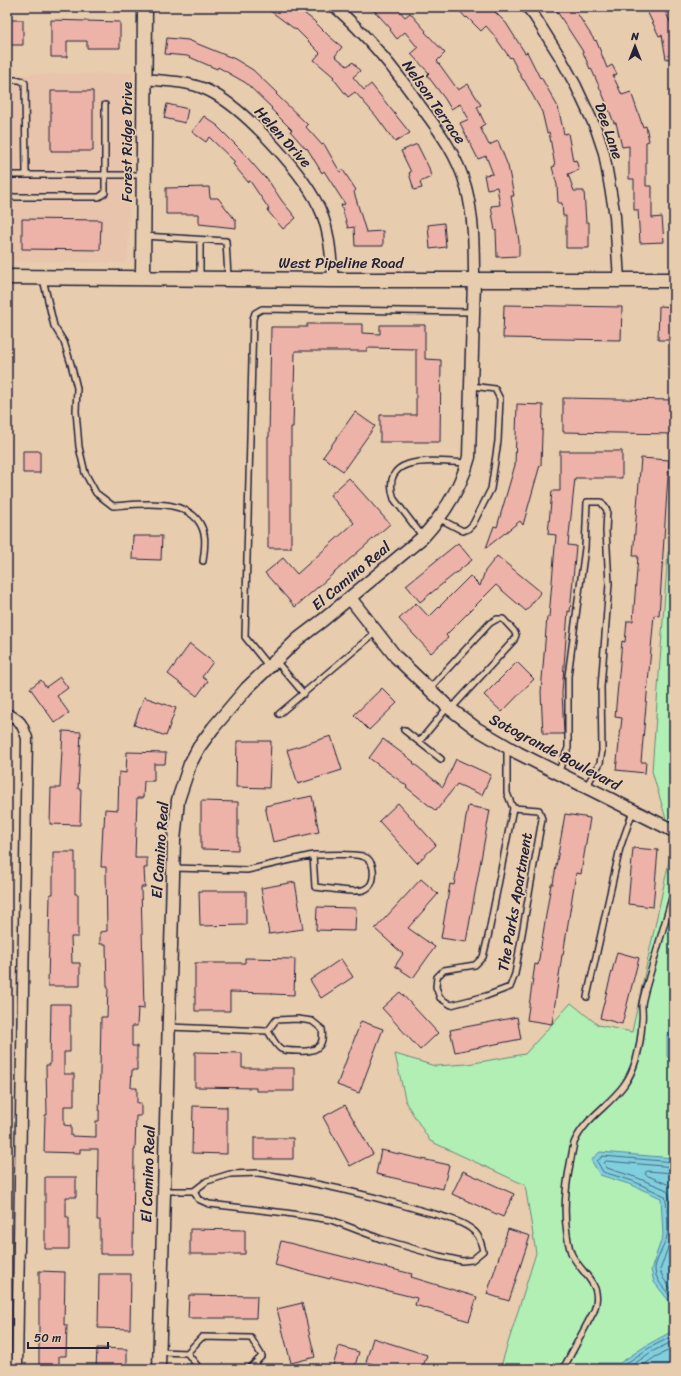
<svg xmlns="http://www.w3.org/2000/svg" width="681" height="1376" font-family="Sriracha,sans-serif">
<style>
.built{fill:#e9c4ac}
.green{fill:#b1efb5;stroke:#6a8878}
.water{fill:#80cfde;stroke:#5a8a9d}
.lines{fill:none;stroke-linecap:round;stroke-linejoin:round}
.shore{stroke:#48677c;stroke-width:1}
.building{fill:#edb3a8;stroke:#22223b}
.service-casing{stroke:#22223b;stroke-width:8}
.minor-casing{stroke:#22223b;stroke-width:13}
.tertiary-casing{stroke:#22223b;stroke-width:15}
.secondary-casing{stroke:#22223b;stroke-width:17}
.service{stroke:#e7ccae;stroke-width:5}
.minor{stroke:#e7ccae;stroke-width:10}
.tertiary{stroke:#e7ccae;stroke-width:12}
.secondary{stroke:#e7ccae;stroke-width:14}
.labels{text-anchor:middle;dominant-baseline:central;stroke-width:3.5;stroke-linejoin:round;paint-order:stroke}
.street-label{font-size:15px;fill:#22223b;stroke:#e7ccae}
</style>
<rect width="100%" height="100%" fill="#e7ccae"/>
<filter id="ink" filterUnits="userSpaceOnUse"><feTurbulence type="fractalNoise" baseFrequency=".025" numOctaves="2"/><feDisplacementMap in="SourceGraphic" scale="8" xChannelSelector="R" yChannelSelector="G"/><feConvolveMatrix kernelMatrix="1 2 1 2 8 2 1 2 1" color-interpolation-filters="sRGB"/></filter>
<g filter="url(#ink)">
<path class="built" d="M132 73 128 259 124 263 7 261V74Z"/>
<path class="green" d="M668 552H674V1369H500L536 1253 525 1185 430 1141 406 1103 395 1054 435 1066 468 1064 525 1054 571 1003 598 1025 632 1032 673 843 652 771Z"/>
<path class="water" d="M674 1023V1064L667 1056V1035Z
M600 1152 674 1158V1315L669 1301 654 1282 651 1270 663 1235 661 1198 632 1185 600 1175 591 1160Z
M674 1321V1369H597L599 1363H620L647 1345 669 1333Z"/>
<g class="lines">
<path class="shore" d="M674 1162 603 1156 597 1161 603 1172 633 1181 665 1196C667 1204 669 1228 667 1236 665 1246 654 1262 655 1271 657 1285 670 1292 674 1303
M674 1167 606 1161 604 1163 607 1168 635 1177 665 1189 669 1194 672 1211V1236L660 1270 663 1278 674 1293
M674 1173 647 1171 645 1173 646 1175 667 1184 674 1190
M602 1369 603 1367H621L649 1348 671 1337 674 1332
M627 1369 651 1352 674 1341
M638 1369 655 1357 674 1348"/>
</g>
<path class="building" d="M265 7H296L313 20 330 37 342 47 335 56 347 66 353 62 360 71 353 77 364 90 371 84 410 133 395 142 376 116 355 92 348 97 333 78 334 77 314 60 320 53 296 29V30Z
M371 7H396L405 17 410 13 426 31 425 32 445 53 437 61 458 90 468 84 481 105 477 107 485 124 480 127 489 145 498 141 508 166 514 196H511L519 241V256L497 257 496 230 495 231 491 206 500 205 497 187 487 189 484 175 493 174 486 156 478 159 460 123 469 119 460 104 451 109 445 99 427 75 429 73 411 54 418 48 405 32 397 39 390 30 391 29Z
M456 7H490L506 23 525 53 527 52 540 78 541 77 558 107 564 134 568 133 573 161 576 160 579 170 568 174 574 191H584L586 222H589V248H566V216H563L562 203H558L557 185 552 167 555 166 549 132 547 133 542 112 524 80H523L511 57 510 58 493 34 486 26 481 31 467 17 466 18Z
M554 7H573L595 41 596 40 607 68 612 65 617 74 613 76 622 95 631 92 643 127 646 126 649 141 646 142V186H652V218L662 217 664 242 640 243 638 210H634V179H629V146L622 147 616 123H614L606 102 591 68 590 69 582 50Z
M645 7H663L674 30V58L666 59 662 35 659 36Z
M7 20H23V45H7Z
M51 20 120 22V48H87V41H67V57H51Z
M167 38 188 40 235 59 253 70 277 93 276 94 308 125 306 127 322 145 324 144 340 172 343 170 356 190 354 192 366 232 383 231V246H355L354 227 348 228 341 205 345 204 324 171 322 173 307 148 306 149 290 131 292 130 271 109 272 108 246 83 218 67 217 69 187 56 165 54Z
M51 91H93V151H51Z
M167 104 188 109 185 123 164 118Z
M204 116 218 126H217L240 149 265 178 266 177 282 201 296 218 283 229 267 210 269 209 250 181 248 182 233 164 235 162 209 137 206 142 192 132Z
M417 144 429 168 431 177 420 182 422 188 414 190 409 173 411 172 401 151Z
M209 187 210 198H218L236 221V228L199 224V214H166V188Z
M22 219 101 220 100 250 22 249Z
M444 223 446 247 430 249 428 225Z
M504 305 622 307 621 340 503 338Z
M659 306 674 307V340H658Z
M307 324H362V333L380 334V325H425V359L441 360 440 442H380V415H416V349L367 348V351H295L293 427H291V548H268V437H269L271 327H307Z
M563 398 674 400V434L563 432Z
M517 404 543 405 541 465H540L523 525 520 521 486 548 494 526 497 527 515 465Z
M355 412 375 426 343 471 323 457Z
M23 451H40V473H23Z
M560 451H622V478H575L568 545 576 546 570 612 568 611 562 693 564 734H543L541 692 547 617H549L556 535 548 534 552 491H560Z
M641 458 669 460 659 616 654 615 641 762H646L645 773 616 770 622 718 615 717 622 641 625 642 627 621H633L638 556H633Z
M349 478 390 524 295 607 265 573 283 558 297 574 354 523 330 495Z
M133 536H162L161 560 132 559Z
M458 543 472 560 420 602 406 585Z
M497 556 541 592 526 611 496 585 446 635 448 638 431 653 399 619 416 603 429 617 470 576 480 586 485 571Z
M190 644 213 662 202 677 208 681 197 696 168 674Z
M517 662 534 679 502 712 484 695Z
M60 677 68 688 57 696 69 713 55 723 30 688 41 680 46 687Z
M382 688 397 703 369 730 354 715Z
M144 697 176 708 166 736 134 725Z
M63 731 81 732 78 789H81L80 825 50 824 51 788H60Z
M331 736 342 770 298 784 287 750Z
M383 739 414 762 413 763 443 787 456 759 491 775 482 795 457 784 436 811 406 787 407 786 369 758Z
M237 741H271L269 788 236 787Z
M127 752 166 753 165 764H154V781H144L143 798H137L135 858H147V868H144L145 887H141L144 1009 138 1008 137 1026H132V1046H137V1070H132L131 1088H137V1103H141V1116H136L135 1150H134L133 1254H100V1220H97L98 1149H80V1153L44 1152 45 1115H47L46 1065H50L51 1004H70V1052H64V1074H74V1106H64V1125L71 1126V1136L96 1137V1121H99L101 1017H107L108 987H107L106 944H100V932L107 931 106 867H101L103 826H104L105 809 118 810 119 772 126 773Z
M312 796 319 832 273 842 265 806Z
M201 801 238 802V850L201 849Z
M398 803 436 845 417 863 379 821Z
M468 806 490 810 466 942 441 938 450 884 454 885Z
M565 814 590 818 581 874 576 873 563 955H562L552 1024 527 1020 535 964 538 965 551 884H553Z
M633 848 658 850 653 907 628 904Z
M53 852H75V894H78V937H71L72 963H80V986H48L50 894H53Z
M421 879 438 894 408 928 435 947 413 978 395 966 403 954 375 929Z
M295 882 303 929 269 934 261 888Z
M199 891H246V925L200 926Z
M317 907 356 908 355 931 316 930Z
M617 952 639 958 622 1024 600 1018Z
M245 958 295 959 294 995 272 994V993L230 992V1011H195V963H245Z
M341 959 353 977 321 998 310 980Z
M400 992 438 1033 420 1050 382 1008Z
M517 1017 521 1039 455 1052 450 1030Z
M361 1021 383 1029 359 1093 337 1085Z
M195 1052 242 1053V1068H294V1091H256V1088L195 1087Z
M345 1105 373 1154 350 1166 323 1117Z
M193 1106 227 1107V1154L192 1153Z
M254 1138H293V1159H254Z
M381 1150 449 1165 443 1189 376 1174Z
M463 1171 514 1194 503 1217 452 1194Z
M45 1177H76V1197H66V1217H69V1249H45Z
M190 1229 245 1230V1254H190Z
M508 1229 530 1236 509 1301 487 1294Z
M281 1241 412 1274 411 1277 477 1297 469 1321 415 1305 417 1298 331 1277 330 1279 275 1265Z
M39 1271 65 1272 64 1325H67L66 1356H59V1365H39Z
M99 1274H131L130 1329 98 1328Z
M189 1295 257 1296 256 1318H188Z
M302 1303 315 1357 291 1363 277 1309Z
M373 1338 427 1355 422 1369H389L366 1362Z
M339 1346 359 1352 354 1369H332Z
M97 1348 127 1349V1369H96Z"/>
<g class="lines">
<g class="service-casing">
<path id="service" d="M7 80H20L25 83 26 175
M7 175H143
M7 197H99L105 193V105
M144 236 226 241 228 277
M200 240V279
M43 279 54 326 64 342 71 364 77 388 76 411 79 447 85 473 96 493 113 506C142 504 196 496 204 534 206 542 204 553 203 561
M438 518 463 531 468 529 473 524 491 489 498 441 500 399 495 389 472 386
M423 537 394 499C378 451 440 462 467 463
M276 661 304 694
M269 667 245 637 253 319 255 313 262 309 472 312
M430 688 490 623 497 619H503L514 631 516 635 514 640 451 709
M279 714 376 632
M404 730 441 759
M419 742 448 707
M507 747V793L513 808 488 937 483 957 475 965 444 970 437 977 436 987 440 998 451 1005 486 996 510 987 515 974 542 819 539 810 513 808
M558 773 568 748V676L585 548 587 502H601L607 510 606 531 609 584 601 687 602 751 600 763 586 787
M313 855C327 855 350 853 362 856 369 858 372 862 373 869 376 894 357 892 340 890 332 889 323 888 315 887Z
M174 868 247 870 313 855
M587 997 620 848 633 811
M298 1019 312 1021 322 1029C325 1049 314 1052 297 1051 292 1051 286 1051 281 1049 276 1046 271 1036 268 1031L276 1020Z
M169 1027 268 1031
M259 1173C312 1182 362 1193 413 1208 432 1214 453 1217 470 1228 480 1235 480 1240 483 1251L472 1260 462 1261 439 1256 381 1239 331 1220 286 1213 209 1204 198 1199 194 1191 207 1181 230 1174Z
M165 1191H194
M160 1352 187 1353 202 1337 251 1338 262 1356 249 1369
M187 1353 200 1369H202
M563 1369 594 1311C604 1284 583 1276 572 1255 569 1249 568 1241 567 1234 562 1203 568 1173 574 1143 585 1118 609 1106 624 1085 637 1067 641 1042 642 1021 643 1016 642 1011 642 1006 642 1001 644 996 645 991L674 891"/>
</g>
<g class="minor-casing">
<path id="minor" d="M335 7C368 36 397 72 422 108 440 132 458 157 466 187 474 217 474 249 474 280
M527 7 535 17 560 57 576 86 596 129 604 153 615 216 619 280
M144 79C166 81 187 81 207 90 244 107 307 176 322 214 330 235 331 258 333 280
M7 714C21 720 22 724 27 738L17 1369"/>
</g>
<g class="tertiary-casing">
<path id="tertiary" d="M350 598 396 657 448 707 477 729 518 753 674 831
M159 1369 174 841 178 800 190 764 199 747 213 728 247 688 298 639 323 620 423 537C444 514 461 488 469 457L474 280"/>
</g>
<g class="secondary-casing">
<path id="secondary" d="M7 277 333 280H674
M143 278 145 7"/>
</g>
<use href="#service" class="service"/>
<use href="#minor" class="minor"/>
<use href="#tertiary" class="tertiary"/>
<use href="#secondary" class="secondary"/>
</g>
</g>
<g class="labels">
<g class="street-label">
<text transform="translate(434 102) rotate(55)">Nelson Terrace</text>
<text transform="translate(609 131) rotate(71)">Dee Lane</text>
<text transform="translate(283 137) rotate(48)">Helen Drive</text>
<text transform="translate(127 142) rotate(-90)">Forest Ridge Drive</text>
<text x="341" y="263">West Pipeline Road</text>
<text transform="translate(351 576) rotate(-40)">El Camino Real</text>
<text transform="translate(555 752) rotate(28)">Sotogrande Boulevard</text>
<text transform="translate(160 850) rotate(-86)">El Camino Real</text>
<text transform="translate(515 902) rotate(-80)">The Parks Apartment</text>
<text transform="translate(148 1174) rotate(-88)">El Camino Real</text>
</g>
</g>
<rect width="681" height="1376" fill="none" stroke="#e7ccae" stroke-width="24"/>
<rect x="12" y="12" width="657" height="1352" fill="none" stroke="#22223b" stroke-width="1.5" filter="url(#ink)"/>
<g transform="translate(635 46)" stroke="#e7ccae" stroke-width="3" paint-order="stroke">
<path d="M0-3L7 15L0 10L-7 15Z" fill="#22223b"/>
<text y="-6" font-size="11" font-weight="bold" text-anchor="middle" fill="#22223b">N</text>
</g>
<path d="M28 1342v6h80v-6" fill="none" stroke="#22223b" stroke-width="2"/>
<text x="34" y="1342" font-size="12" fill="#22223b" stroke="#e7ccae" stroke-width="3" paint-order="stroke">50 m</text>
</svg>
